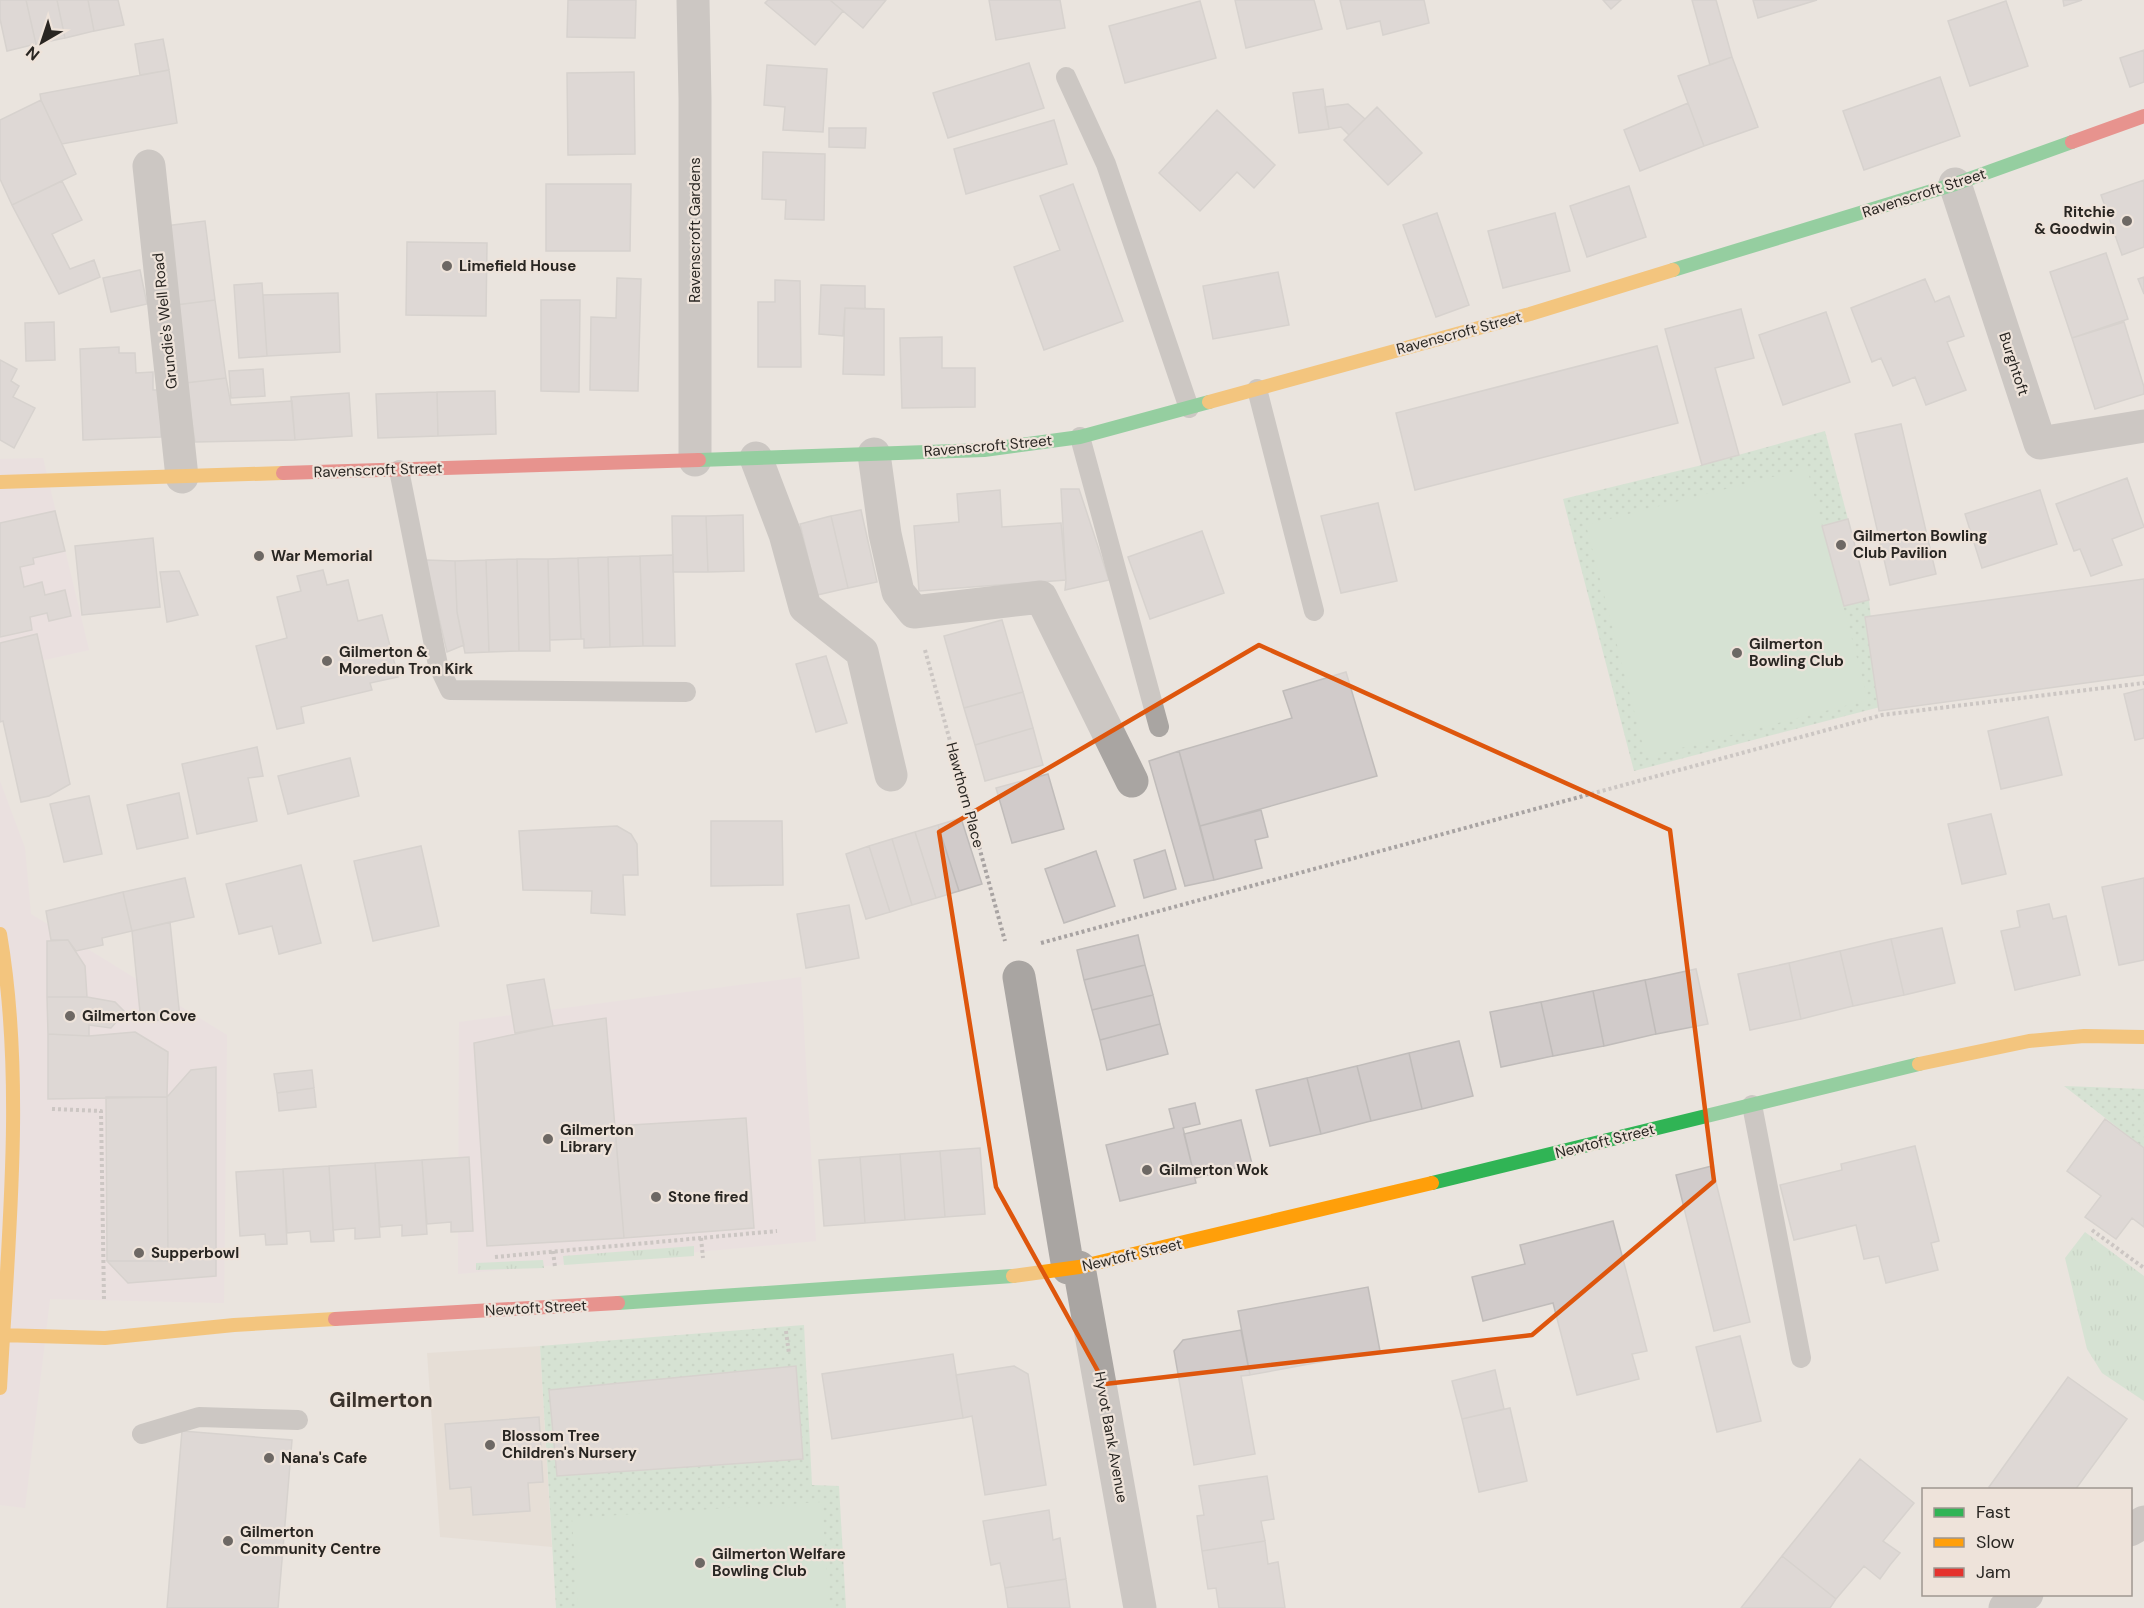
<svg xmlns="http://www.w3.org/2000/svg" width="2144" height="1608" font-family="'DM Sans',sans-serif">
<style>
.commercial{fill:#ebdbe0}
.built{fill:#e3d8cd}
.grass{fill:url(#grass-tufts)}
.park{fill:url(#park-dots)}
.pitch{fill:#bfe1c5}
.building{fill:#d1cbca;stroke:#c0bcba;stroke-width:1.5}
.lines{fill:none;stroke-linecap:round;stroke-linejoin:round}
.path{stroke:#a8a3a2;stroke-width:4;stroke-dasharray:3 3;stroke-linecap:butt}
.lane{stroke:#a9a5a2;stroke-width:20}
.street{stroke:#a9a5a2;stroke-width:33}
.fast{stroke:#30b455;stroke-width:14}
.slow{stroke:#ff9f0a;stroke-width:14}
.jam{stroke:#e5322d;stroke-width:14}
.marked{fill:none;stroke:#de560d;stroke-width:4.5;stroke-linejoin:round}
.poi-dot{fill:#6d6864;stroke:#eee3da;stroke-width:2}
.labels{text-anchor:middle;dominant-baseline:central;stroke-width:4.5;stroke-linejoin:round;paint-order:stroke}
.street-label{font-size:15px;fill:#292622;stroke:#eee3da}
.poi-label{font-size:15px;font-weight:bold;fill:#292622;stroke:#eee3da;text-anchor:start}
.district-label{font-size:21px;font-weight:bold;fill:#3a322b;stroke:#eee3da}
</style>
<defs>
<pattern id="grass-tufts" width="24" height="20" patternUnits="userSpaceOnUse" patternTransform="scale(1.5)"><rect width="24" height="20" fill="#bfe1c5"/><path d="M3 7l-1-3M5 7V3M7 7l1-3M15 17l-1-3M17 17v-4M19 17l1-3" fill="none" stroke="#a4c1a9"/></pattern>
<pattern id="park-dots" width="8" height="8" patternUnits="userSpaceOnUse" patternTransform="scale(1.5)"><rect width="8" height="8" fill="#bfe1c5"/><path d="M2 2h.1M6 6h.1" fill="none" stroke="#a4c1a9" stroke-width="1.8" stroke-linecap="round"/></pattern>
</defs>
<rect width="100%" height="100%" fill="#eae4de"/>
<path class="commercial" d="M43 458 89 650 0 670V459Z
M0 781 25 848 31 914 227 1035 224 1303 50 1299 25 1508 0 1505Z
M801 977 816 1241 458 1274 459 1022Z"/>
<path class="built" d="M540 1346 552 1547 440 1537 427 1353Z"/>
<path class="grass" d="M2085 1232 2144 1276V1401L2102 1373 2087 1349 2065 1258Z
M694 1246V1256L564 1265 563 1256Z
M543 1260 544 1268 476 1270V1263Z"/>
<path class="park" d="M1825 431 1869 600 1880 707 1634 771 1563 499 1702 465Z
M2064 1086 2144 1089V1148Z
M804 1325 812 1485 839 1486 846 1608H556L540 1346Z"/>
<path class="pitch" d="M1807 468 1868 700 1646 757 1586 525Z
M822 1502 829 1608H578L572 1518Z"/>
<path class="building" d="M0 0H26L36 44 7 51 0 19Z
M26 0H57L65 38 36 44Z
M57 0H88L94 31 65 38Z
M88 0H118L124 25 94 31Z
M568 0H636L635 38 567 37Z
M768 0H830L843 11 815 45 765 3Z
M830 0H886L863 28Z
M989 0H1060L1065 28 996 40Z
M1235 0H1314L1322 29 1246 48Z
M1340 0H1424L1429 23 1383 35 1380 21 1347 29Z
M1603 0H1621L1611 9Z
M1692 0H1716L1732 57 1710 65Z
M1753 0H1817L1758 18Z
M2063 0H2082L2064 6Z
M1200 1 1216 58 1125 83 1109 26Z
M2006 1 2028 66 1970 86 1948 21Z
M163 39 169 70 140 75 135 44Z
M2144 50V82L2130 87 2120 58Z
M1732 57 1758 127 1704 146 1678 76Z
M1029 63 1044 108 948 138 933 93Z
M767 65 827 69 823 132 783 130 785 107 764 105Z
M169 70 177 123 62 144 41 100 40 94Z
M634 72 635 154 568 155 567 73Z
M1940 77 1960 136 1864 170 1843 111Z
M1323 89 1329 129 1299 133 1293 93Z
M41 100 76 174 12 205 0 179V120Z
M1688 103 1704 146 1640 171 1624 130Z
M1348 104 1365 119 1349 135 1341 127 1329 129 1325 107Z
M1377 107 1422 153 1388 185 1344 140Z
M1217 110 1275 165 1254 188 1237 172 1200 211 1159 173Z
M1054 120 1067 164 966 194 954 149Z
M829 128H866L865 148 829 147Z
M763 152 825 154 824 220 785 219 786 200 762 199Z
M2144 180V247L2122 255 2101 195Z
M62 181 82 220 52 234 70 269 94 260 100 277 59 294 12 205Z
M546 184H631L630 251H546Z
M1073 184 1123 321 1044 350 1014 267 1060 250 1040 196Z
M1629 186 1646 237 1587 257 1570 206Z
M1437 213 1469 305 1436 317 1403 225Z
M1555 213 1570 271 1503 288 1488 231Z
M205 221 215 300 176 305 165 226Z
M407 242 487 243 486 316 406 315Z
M2106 253 2128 319 2072 338 2050 272Z
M140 270 147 304 111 312 103 278Z
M1278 272 1289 325 1213 339 1203 286Z
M2144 277V294L2138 279Z
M617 278 641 279 638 391 590 390 591 317 616 318Z
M1925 279 1935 302 1949 296 1964 336 1947 342 1966 390 1926 405 1915 377 1893 386 1881 358 1872 362 1851 308Z
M775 280 800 281 801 367H758V302H775Z
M262 283 267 356 239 358 234 285Z
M821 285 865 286V309L845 308 843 336 819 334Z
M338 293 340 352 267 356 263 295Z
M215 300 226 378 186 383 176 305Z
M541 300H580L579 392 541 391Z
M845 308 884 309V375L843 374Z
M1741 309 1754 358 1715 368 1739 455 1702 465 1665 329Z
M1826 312 1850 382 1783 405 1759 335Z
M54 322 55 360 26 361 25 323Z
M2124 322 2144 387V394L2095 409 2072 338Z
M942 337V368H975V407L902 408 900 338Z
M1657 346 1678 423 1415 490 1396 413Z
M119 347V353H135L136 373 153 372V390H160L161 437 83 440 80 349Z
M0 360 17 369 11 381 19 386 13 397 35 408 14 448 0 440Z
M263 369 265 396 231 398 229 371Z
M226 378 231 405 292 401 295 440 195 442 186 383Z
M495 391 496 434 438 436 437 392Z
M437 392 438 436 378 438 376 394Z
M349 393 352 436 295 440 291 397Z
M1901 424 1936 574 1890 585 1855 434Z
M2127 478 2144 527 2112 539 2122 565 2091 576 2080 549 2074 551 2056 504Z
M1061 489H1079L1109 580 1065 590 1066 580Z
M1000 490 1002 527 1061 523 1066 580 919 591 914 526 959 522 957 494Z
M2040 490 2057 544 1982 568 1965 514Z
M1378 503 1397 581 1341 593 1321 516Z
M861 510 877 582 848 588 831 516Z
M55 511 65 551 33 558 34 564 20 567 24 587 42 582 45 595 65 590 71 616 49 621 47 613 30 617 32 630 0 637V523Z
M743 515 744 571 708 572 706 516Z
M672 516H706L708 572H673Z
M831 516 848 588 817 595 800 524Z
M1848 519 1869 600 1844 606 1822 526Z
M1202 531 1224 593 1150 619 1128 557Z
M153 538 160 607 82 615 75 546Z
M673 555 675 646H643L640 556Z
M640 556 643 646 610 647 608 557Z
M608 557 610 647 584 648V639H581L578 558Z
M578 558 581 639 550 640 548 559Z
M517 559 519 651 489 652 486 560Z
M517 559H548L550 651H519Z
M425 560 455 561 457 612 464 645 447 652Z
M486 560 489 652 465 653 457 612 455 561Z
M323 570 327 585 348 580 358 621 382 615 398 677 370 683 372 690 301 707 304 723 277 729 256 646 287 638 277 597 301 591 297 576Z
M179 571 198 615 167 622 160 572Z
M2144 579V675L1879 711 1865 617Z
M1002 620 1023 692 964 708 944 636Z
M37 634 70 784 49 796 21 802 3 721 0 722V643Z
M826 656 847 723 816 732 796 664Z
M1346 672 1377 776 1200 826 1179 751 1292 718 1283 691Z
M2144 689V738L2135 740 2124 694Z
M1023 692 1033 728 975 745 964 708Z
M2048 717 2062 775 2001 789 1988 731Z
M1033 728 1043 765 985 781 975 745Z
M257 747 263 776 248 778 257 821 197 834 182 764Z
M1179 751 1214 880 1185 886 1149 761Z
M350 758 359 796 288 814 278 776Z
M1048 774 1064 829 1012 843 996 788Z
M179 793 188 838 137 849 127 805Z
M89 796 102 854 64 862 50 804Z
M1261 810 1268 837 1255 840 1262 868 1214 880 1200 826Z
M1991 814 2006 874 1962 884 1948 824Z
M961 818 982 884 959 891 938 825Z
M711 821H782L783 885 711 886Z
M938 825 959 891 936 898 915 832Z
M617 826 631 834 637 844 638 875H623L625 915 591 913 592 891 523 890 519 831Z
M915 832 936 898 912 905 892 839Z
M892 839 912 905 890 912 869 846Z
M421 846 439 926 373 941 354 861Z
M869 846 890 912 866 919 846 854Z
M1165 850 1176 889 1144 898 1134 860Z
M1096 851 1115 906 1064 923 1045 869Z
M301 865 321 943 279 954 272 926 239 934 226 884Z
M185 878 194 917 132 931 123 892Z
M2144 878V960L2119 965 2102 887Z
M123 892 132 931 102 938 103 945 76 951 68 940H51L46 911Z
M2049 904 2053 919 2066 916 2080 975 2015 990 2001 931 2020 927 2017 911Z
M849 905 859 958 806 968 797 914Z
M170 922 180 1018 141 1022 132 931Z
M1942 928 1955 983 1904 995 1891 939Z
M1138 935 1145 965 1084 980 1077 950Z
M1891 939 1904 995 1853 1006 1840 951Z
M68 940 85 966 87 997H47V941Z
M1840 951 1853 1006 1801 1019 1789 963Z
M1789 963 1801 1019 1750 1030 1738 974Z
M1145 965 1153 995 1092 1010 1084 980Z
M1696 969 1708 1024 1656 1034 1645 980Z
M544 979 553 1026 515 1033 507 985Z
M1645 980 1656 1034 1604 1046 1593 991Z
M1593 991 1604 1046 1553 1056 1541 1002Z
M1153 995 1160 1024 1100 1040 1092 1010Z
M47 997H87L115 1002 125 1012 111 1028 89 1025V1036L48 1034Z
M1541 1002 1553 1056 1501 1067 1490 1012Z
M606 1018 624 1238 487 1246 474 1043 553 1026Z
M1160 1024 1168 1054 1107 1070 1100 1040Z
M135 1032 168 1052 167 1097 48 1099V1034L89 1036Z
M1459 1041 1473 1096 1422 1109 1409 1053Z
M1409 1053 1422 1109 1371 1121 1357 1066Z
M1357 1066 1371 1121 1321 1134 1307 1078Z
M216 1067V1276L128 1283 107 1261H168L167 1097 191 1070Z
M312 1070 314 1088 277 1093 274 1074Z
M1307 1078 1321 1134 1270 1146 1256 1090Z
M314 1088 316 1107 279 1111 277 1093Z
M106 1097H167L168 1261H107Z
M1195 1103 1200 1124 1183 1128 1196 1183 1120 1201 1106 1145 1174 1128 1169 1109Z
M746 1118 754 1228 624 1238 615 1126Z
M2105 1119 2144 1148V1227L2132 1218 2116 1239 2085 1217 2101 1196 2067 1171Z
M1241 1120 1252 1164 1195 1178 1184 1134Z
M1915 1146 1939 1241 1931 1243 1938 1270 1886 1283 1879 1256 1864 1259 1856 1225 1794 1240 1780 1185 1842 1170 1841 1164Z
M980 1148 985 1214 945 1217 940 1151Z
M940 1151 945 1217 905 1220 900 1154Z
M900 1154 905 1220 865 1223 860 1157Z
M469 1157 473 1231 451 1232V1222L427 1224 422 1160Z
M860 1157 865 1223 824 1226 819 1160Z
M422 1160 427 1234 402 1236V1225L380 1227 375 1163Z
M375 1163 380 1237 355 1239V1228L333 1230 329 1166Z
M329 1166 334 1241 311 1242 310 1231 287 1233 283 1169Z
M1712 1166 1750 1322 1714 1331 1676 1175Z
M283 1169 287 1244 266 1245 265 1234 240 1236 236 1172Z
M1613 1221 1647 1351 1632 1354 1639 1379 1577 1395 1553 1303 1483 1321 1472 1277 1525 1264 1520 1245Z
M1368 1287 1380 1351 1250 1375 1238 1311Z
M1241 1330 1250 1375 1241 1376 1255 1454 1194 1465 1174 1351 1183 1340Z
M1740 1336 1761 1421 1717 1432 1696 1347Z
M953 1354 963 1418 832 1439 822 1374Z
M796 1366 803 1459 557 1476 549 1390Z
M1014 1366 1028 1374 1046 1485 985 1495 972 1416 963 1418 956 1375Z
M1495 1370 1504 1409 1462 1419 1452 1381Z
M2068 1377 2127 1419 2075 1490H1992L1989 1487Z
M1510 1408 1527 1481 1479 1492 1462 1419Z
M539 1417 543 1482 528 1483 530 1511 473 1515 471 1487 450 1489 445 1424Z
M182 1431 292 1440 278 1608H167Z
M1860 1459 1914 1503 1883 1541 1900 1553 1890 1565 1880 1579 1864 1566 1836 1599 1782 1556Z
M1267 1476 1274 1519 1261 1521 1265 1541 1202 1551 1197 1516 1204 1515 1199 1486Z
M1049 1510 1053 1540 1060 1538 1066 1579 1005 1588 1000 1563 991 1565 983 1521Z
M1265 1541 1268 1564 1278 1562 1285 1608H1219L1216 1588 1208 1589 1202 1551Z
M1782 1556 1836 1599 1830 1608H1741Z
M1066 1579 1070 1608H1008L1005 1588Z"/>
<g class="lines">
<path class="path" d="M925 650 1005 941
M1041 943 1882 715 2144 683
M52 1109 101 1111 104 1300
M2092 1230 2144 1268
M701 1238 703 1258
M553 1251 555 1267
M495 1257 777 1231
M786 1331 789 1354"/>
<path class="lane" d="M1066 77 1106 164 1189 408
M1257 389 1314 611
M1080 437 1159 727
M399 470 438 665 450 690 686 692
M1752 1105 1801 1358
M142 1434 199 1417 298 1420"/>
<path class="street" d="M693 0 695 98V460
M149 166 182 477
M1955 184 2040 443 2144 426
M874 454 885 534 898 592 914 612 1041 597 1132 781
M756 458 785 534 805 607 862 652 891 775
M1019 977 1068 1268
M1079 1267 1140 1608
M2130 1530 2144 1522
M2005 1608 2027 1594"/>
<path class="fast" d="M1673 270 1955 184 2072 142
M699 460 984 450 1080 437 1209 402
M1432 1183 1919 1064
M618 1303 1013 1276"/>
<path class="slow" d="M1209 402 1530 314 1673 270
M0 482 283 473
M0 934C25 1080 8 1240 0 1388
M1919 1064 2029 1041 2084 1036 2144 1037
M1013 1276 1079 1267 1432 1183
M0 1335 105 1338 234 1325 335 1319"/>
<path class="jam" d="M2072 142 2144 116
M283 473 699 460
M335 1319 618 1303"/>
</g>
<path d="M0 0H2144V1608H0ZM1259 645 1670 830 1714 1181 1532 1335 1105 1384 996 1187 939 832Z" fill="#eae4de" fill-opacity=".55" fill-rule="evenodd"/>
<path class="marked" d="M1259 645 1670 830 1714 1181 1532 1335 1105 1384 996 1187 939 832Z"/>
<g class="poi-dot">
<circle cx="2127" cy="221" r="6"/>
<circle cx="447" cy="266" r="6"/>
<circle cx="1841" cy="545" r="6"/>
<circle cx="259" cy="556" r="6"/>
<circle cx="1737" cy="653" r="6"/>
<circle cx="327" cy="661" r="6"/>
<circle cx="70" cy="1016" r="6"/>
<circle cx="548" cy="1139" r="6"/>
<circle cx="1147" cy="1170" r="6"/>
<circle cx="656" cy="1197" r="6"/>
<circle cx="139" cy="1253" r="6"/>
<circle cx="490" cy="1445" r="6"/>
<circle cx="269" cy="1458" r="6"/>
<circle cx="228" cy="1541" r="6"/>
<circle cx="700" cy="1563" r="6"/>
</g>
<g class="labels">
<g class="street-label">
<text transform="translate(1924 193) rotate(-18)">Ravenscroft Street</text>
<text transform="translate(695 230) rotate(-90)">Ravenscroft Gardens</text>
<text transform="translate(165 321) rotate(-96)">Grundie's Well Road</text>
<text transform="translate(1459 333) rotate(-15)">Ravenscroft Street</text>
<text transform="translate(2014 364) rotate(72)">Burghtoft</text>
<text transform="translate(988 446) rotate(-5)">Ravenscroft Street</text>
<text transform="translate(378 470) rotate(-2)">Ravenscroft Street</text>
<text transform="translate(965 795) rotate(75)">Hawthorn Place</text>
<text transform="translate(1605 1141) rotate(-14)">Newtoft Street</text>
<text transform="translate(1132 1255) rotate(-13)">Newtoft Street</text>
<text transform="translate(536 1308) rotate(-3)">Newtoft Street</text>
<text transform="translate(1111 1437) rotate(80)">Hyvot Bank Avenue</text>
</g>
<g class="poi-label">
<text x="2115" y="212" text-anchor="end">Ritchie<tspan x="2115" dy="17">&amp; Goodwin</tspan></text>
<text x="459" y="266">Limefield House</text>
<text x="1853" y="536">Gilmerton Bowling<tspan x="1853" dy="17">Club Pavilion</tspan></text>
<text x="271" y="556">War Memorial</text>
<text x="1749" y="644">Gilmerton<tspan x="1749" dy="17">Bowling Club</tspan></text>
<text x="339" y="652">Gilmerton &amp;<tspan x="339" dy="17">Moredun Tron Kirk</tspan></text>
<text x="82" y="1016">Gilmerton Cove</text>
<text x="560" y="1130">Gilmerton<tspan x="560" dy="17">Library</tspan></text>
<text x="1159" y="1170">Gilmerton Wok</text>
<text x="668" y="1197">Stone fired</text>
<text x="151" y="1253">Supperbowl</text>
<text x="502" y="1436">Blossom Tree<tspan x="502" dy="17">Children's Nursery</tspan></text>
<text x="281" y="1458">Nana's Cafe</text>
<text x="240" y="1532">Gilmerton<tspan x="240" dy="17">Community Centre</tspan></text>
<text x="712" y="1554">Gilmerton Welfare<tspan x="712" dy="17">Bowling Club</tspan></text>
</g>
<g class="district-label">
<text x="381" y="1400">Gilmerton</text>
</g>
</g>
<rect x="1922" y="1488" width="210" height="108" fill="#eee3da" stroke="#9f9790" stroke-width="1.5"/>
<rect x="1934" y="1508" width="30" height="9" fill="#30b455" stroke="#9f9790" stroke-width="1.5"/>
<text x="1976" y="1518" font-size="18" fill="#292622">Fast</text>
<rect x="1934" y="1538" width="30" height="9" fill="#ff9f0a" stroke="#9f9790" stroke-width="1.5"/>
<text x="1976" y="1548" font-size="18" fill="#292622">Slow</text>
<rect x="1934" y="1568" width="30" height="9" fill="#e5322d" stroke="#9f9790" stroke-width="1.5"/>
<text x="1976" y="1578" font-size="18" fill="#292622">Jam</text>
<g transform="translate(42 42) rotate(219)" stroke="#eee3da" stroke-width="4.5" paint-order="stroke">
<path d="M0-4.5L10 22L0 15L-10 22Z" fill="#292622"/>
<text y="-9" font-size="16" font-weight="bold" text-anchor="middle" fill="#292622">N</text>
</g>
</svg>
